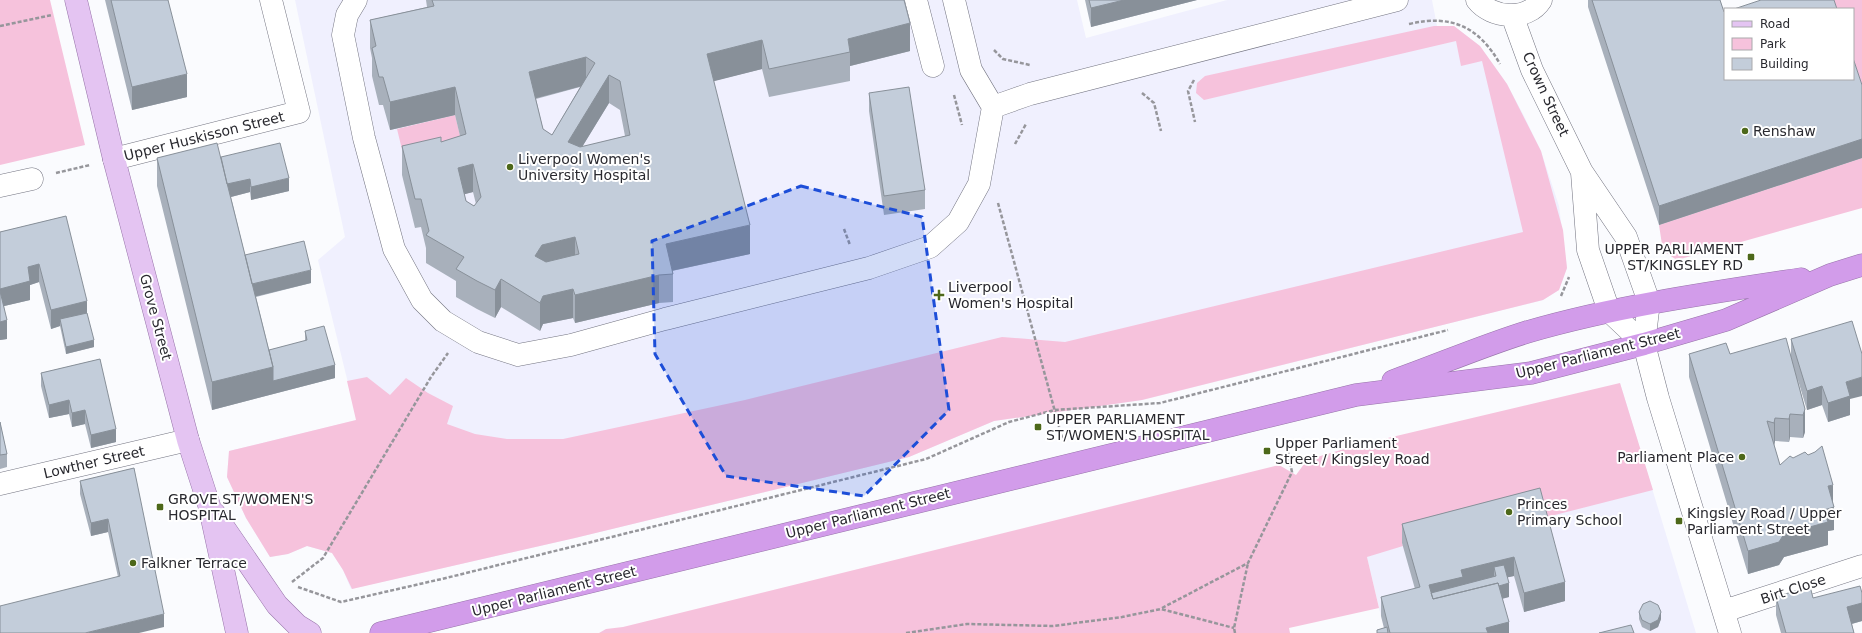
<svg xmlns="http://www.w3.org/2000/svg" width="1862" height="633" font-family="'DejaVu Sans',sans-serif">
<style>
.built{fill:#f0f0fe}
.green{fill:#f6c2dc}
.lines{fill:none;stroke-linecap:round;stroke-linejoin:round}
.minor-casing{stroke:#737481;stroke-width:23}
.major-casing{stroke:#9774a9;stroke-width:23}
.highway-casing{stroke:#9774a9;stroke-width:23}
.path{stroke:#96969b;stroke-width:2.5;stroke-dasharray:4 2;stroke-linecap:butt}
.minor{stroke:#fff;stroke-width:22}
.major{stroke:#e4c4f2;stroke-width:22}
.highway{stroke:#d29cea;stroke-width:22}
.wall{fill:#a8b0bb;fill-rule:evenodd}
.shaded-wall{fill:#889099}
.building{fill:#c3cdda;stroke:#889099;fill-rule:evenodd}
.marked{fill:#1d4ed8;fill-opacity:0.2;stroke:#1d4ed8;stroke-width:3;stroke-dasharray:8 5;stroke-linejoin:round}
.poi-dot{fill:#4d681a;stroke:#fff;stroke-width:1.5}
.labels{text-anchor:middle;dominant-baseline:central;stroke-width:4;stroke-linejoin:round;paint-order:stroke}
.street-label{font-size:14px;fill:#29292f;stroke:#fff}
.poi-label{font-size:14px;fill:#29292f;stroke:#fff;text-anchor:start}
</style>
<rect width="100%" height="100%" fill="#fafbfe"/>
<path class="built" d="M295 0H1077L1086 38 1227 0H1432L1437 26H1454L1480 46 1507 84 1523 114 1541 151 1559 206 1567 268 1559 290 1543 300 1142 400 994 421 909 457 575 538 351 589 343 570 332 553 307 546 288 554 270 557 246 518 227 477 229 451 357 420 318 260 345 237Z
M1620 383 1696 633H1385L1367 557Z"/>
<path class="green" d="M0 0H50L85 145 0 165Z
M1828 0H1862V104L1853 76V9H1831Z
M1434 26H1454L1480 46 1507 84 1541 151 1563 230 1567 268 1559 290 1543 300 1142 400 994 421 909 457 575 538 352 589 343 570 332 553 307 546 288 554 270 557 246 518 227 477 229 451 356 420 347 381 367 377 390 395 406 378 428 393 453 406 447 424 475 434 507 439H563L745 400 1002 337 1065 342 1523 232 1482 61 1461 66 1456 41 1204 100 1196 93 1197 83 1205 76Z
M455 115 465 156 407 170 397 129Z
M1862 158V208L1677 260 1663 251 1659 225Z
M1620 383 1653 490 1543 518 1402 543 1403 546 1367 557 1379 608 1289 628 1290 633H599L606 629 623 627 1279 465 1296 475 1307 460 1354 446Z"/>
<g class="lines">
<g class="minor-casing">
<path id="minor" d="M356 0 347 15 343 35 364 138 394 249 422 300 443 321 478 342 518 355 571 345 665 319 869 268 930 247 958 222 979 184 993 107 971 70 954 0
M916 0 933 66
M1477 0C1491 18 1527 22 1541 0
M1512 15 1532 70 1582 172 1626 237 1649 302 1644 344 1658 398 1730 633
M993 107 1030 94 1397 0
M114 159 299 112 271 0
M1582 173 1588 250 1609 311 1644 344
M0 186 32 179
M0 484 188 440
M1724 611 1862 566"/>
</g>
<g class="major-casing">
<path id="major" d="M76 0 114 159 188 440 209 505 237 633
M214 513 277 605 297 625 310 633"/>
</g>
<g class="highway-casing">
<path id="highway" d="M1393 381C1438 365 1482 346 1527 332 1617 306 1708 293 1801 279
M381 633 1356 395 1531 373 1644 344 1726 320 1830 275 1862 265"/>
</g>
<path class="path" d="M1409 24C1452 14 1479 27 1500 64
M0 26 52 15
M994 50 1003 59 1030 65
M1194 80 1188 91 1195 122
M1142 93 1154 103 1161 131
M954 95 962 125
M1015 144 1026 124
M56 173 90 165
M998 203 1063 441
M844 229 850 245
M1561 296 1569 277
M292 582 323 558 431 377 448 353
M298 587 341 602 446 578 926 459 1009 422 1055 410 1160 403 1448 330
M1162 608 1248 563 1292 472 1285 438
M906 633 967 624 1053 626 1122 617 1161 609 1234 628
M1235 633 1234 628 1248 563"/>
<use href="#minor" class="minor"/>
<use href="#major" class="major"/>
<use href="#highway" class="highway"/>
</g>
<path class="wall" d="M105 0H168L187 97 132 110Z
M426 0H904L910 51 850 66V81L769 97 762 69 713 81 750 254 672 271 673 274V302L659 303 575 323 573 318 543 324 540 331 501 307 495 318 477 309 456 297V281L426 263V248L421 227 415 228 402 175V146L441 142 460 136 455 115 390 130 383 105H379L372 76V58L370 48V20L427 7ZM580 87 552 135 543 129 536 99ZM609 103 620 110 625 136 582 147ZM473 192 476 204 474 206 466 201 464 194Z
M1085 0H1197L1091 27Z
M1588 0H1720L1724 12 1862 85V158L1659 225 1588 7Z
M869 93 925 190V209L884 215 869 111Z
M221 157 289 191 251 200 250 192 231 197 245 255 311 283 256 297 269 350 305 341V331L335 378 212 410 157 186V158Z
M66 216 94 347 66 354 60 326 51 329 39 282 30 285V300L4 306 7 339 0 340V232Z
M1791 339 1850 399V415L1828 422 1822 405 1807 410 1797 377 1805 409V432L1803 438 1790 437 1789 442 1775 441 1774 445 1780 465 1833 503 1834 530 1828 531V545L1784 557 1779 565 1748 574 1689 377V354L1791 355Z
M100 359 116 442 91 448 85 424 72 427 69 414 49 418 41 386V373Z
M0 422 7 454V467L0 469Z
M134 468 164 627 118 577 108 532 91 536 80 494V481Z
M1540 488 1565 601 1524 612 1514 576 1507 577 1509 597 1502 598 1509 633H1377V630L1384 628 1381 616V597L1415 589 1402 543V524Z
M1862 593V621L1852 624 1854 633H1781L1776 615V597L1813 598Z
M1639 612 1661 619 1658 627 1650 631 1642 627 1639 619Z"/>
<path class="shaded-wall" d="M1124 0H1197L1091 27V8Z
M910 23V51L850 66V52L848 39Z
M762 40V69L707 83V54Z
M586 57V85L529 100V72Z
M187 74V97L132 110V87Z
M609 75V103L568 170V142Z
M455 87V115L390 130V102Z
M1862 139V158L1659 225V206Z
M473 164V192L458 196V168Z
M289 178V191L251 200V187Z
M250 179V192L223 199V185Z
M750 225V254L666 272V244Z
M575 237V265L535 284V256L542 245Z
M39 264V282L30 285V300L0 307V289L28 267Z
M311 270V283L249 298V285Z
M659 275V303L575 323V295Z
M501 279V307L495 318V290Z
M573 289V318L543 324 540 331V303L543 296Z
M87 301V320L60 319V326L51 329V310Z
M7 320V339L0 340V322Z
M94 340V347L66 354V347Z
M335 365V378L212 410V382L273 367Z
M1862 377V396L1850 399V415L1828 422V403L1846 382Z
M1822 386V405L1807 410V391Z
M69 400V414L49 418V405Z
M1805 409V432L1803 438V415Z
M85 410V424L72 427V413Z
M1790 414V437L1789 442V419Z
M1775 418V441L1774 446V423Z
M116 429V442L91 448V435Z
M1833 485V507H1834V530L1828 531V545L1784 557 1779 565 1748 574V551L1784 534 1828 486Z
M108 519V532L91 536V523Z
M1514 557V576L1496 580V576L1494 567V581L1430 604 1429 585 1461 570Z
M1565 582V601L1524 612V593Z
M1509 583V597L1433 618V604Z
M1862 603V621L1847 625V607Z
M1661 612V619L1658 627 1650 631V624Z
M164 614V627L139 633H85Z
M1509 622V633H1486V628Z"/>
<path class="building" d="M111 0H168L187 74 132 87Z
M432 0H904L910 23 848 39 850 52 769 69 762 40 707 54 750 225 666 244 673 274 659 275 575 295 573 289 543 296 540 303 501 279 495 290 477 281 456 269 464 257 426 235 429 231 421 199H415L402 146 441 137V142L466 134 455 87 390 102 383 77H379L372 48 376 46 370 20 434 6ZM586 57 595 63 552 135 543 129 529 72ZM609 75 620 81 630 135 580 147 568 142ZM473 164 481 197 474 206 466 201 458 168ZM575 237 579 254 546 262 535 256 542 245Z
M1089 0H1124L1091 8Z
M1592 0H1720L1724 12H1725V79H1853V58L1862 85V139L1659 206Z
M1761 0H1834L1837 9H1734Z
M909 87 925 190 884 196 869 93Z
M217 143 273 367 212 382 157 158Z
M280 143 289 178 251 187 250 179 227 184 221 157Z
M66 216 87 301 51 310 39 264 28 267 30 281 0 289V232Z
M304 241 311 270 252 284 245 255Z
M0 291 7 320 0 322Z
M87 313 94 340 66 347 60 319Z
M1852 321 1862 354V377L1846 382 1850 396 1828 403 1822 386 1807 391 1791 339Z
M324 326 335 365 273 381V367L269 350 307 340 305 331Z
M1786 338 1805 409 1803 415 1790 414 1789 419 1775 418 1774 423 1767 421 1780 465 1790 456 1793 458 1805 452 1808 455 1815 452 1822 446 1833 485 1828 486 1834 507 1824 510 1828 522 1784 534 1779 542 1748 551 1689 354 1726 343 1730 354Z
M100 359 116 429 91 435 85 410 72 413 69 400 49 405 41 373Z
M0 422 7 454 0 455Z
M134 468 164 614 85 633H0V606L120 576 108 519 91 523 80 481Z
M1540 488 1565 582 1524 593 1514 557 1461 570 1463 577 1429 585 1433 599 1498 583 1509 622 1486 628 1488 633H1390L1381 597 1420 587 1402 524Z
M1504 565 1509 583 1499 586 1498 583 1433 599 1431 593 1496 576 1494 567Z
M1810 586 1813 598 1860 586 1862 593V603L1847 607 1854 633H1786L1776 597Z
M1650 601 1658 605 1661 612 1658 620 1650 624 1642 620 1639 612 1643 604Z
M1631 625 1634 633H1599Z
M1387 627 1388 633H1377V630Z"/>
<path class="marked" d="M801 186 922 217 949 410 864 496 726 476 655 354 652 241Z"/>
<g class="poi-dot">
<circle cx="1745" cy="131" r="4"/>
<circle cx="510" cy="167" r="4"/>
<rect x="1747" y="253" width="8" height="8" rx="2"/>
<path d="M937 289h4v4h4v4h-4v4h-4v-4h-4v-4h4z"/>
<rect x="1034" y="423" width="8" height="8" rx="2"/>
<rect x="1263" y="447" width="8" height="8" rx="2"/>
<circle cx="1742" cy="457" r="4"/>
<rect x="156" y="503" width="8" height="8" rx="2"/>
<circle cx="1509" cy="512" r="4"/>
<rect x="1675" y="517" width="8" height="8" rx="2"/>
<circle cx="133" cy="563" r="4"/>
</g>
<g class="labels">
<g class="street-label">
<text transform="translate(1546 94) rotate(65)">Crown Street</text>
<text transform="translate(204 136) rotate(-14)">Upper Huskisson Street</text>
<text transform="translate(156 317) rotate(75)">Grove Street</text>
<text transform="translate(1598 353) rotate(-14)">Upper Parliament Street</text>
<text transform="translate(94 462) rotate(-13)">Lowther Street</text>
<text transform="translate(868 513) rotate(-14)">Upper Parliament Street</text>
<text transform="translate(1793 589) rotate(-18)">Birt Close</text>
<text transform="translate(554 591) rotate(-14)">Upper Parliament Street</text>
</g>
<g class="poi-label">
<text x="1753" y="131">Renshaw</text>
<text x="518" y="159">Liverpool Women's<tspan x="518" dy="16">University Hospital</tspan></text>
<text x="1743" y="249" text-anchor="end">UPPER PARLIAMENT<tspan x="1743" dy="16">ST/KINGSLEY RD</tspan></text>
<text x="948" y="287">Liverpool<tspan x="948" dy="16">Women's Hospital</tspan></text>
<text x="1046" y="419">UPPER PARLIAMENT<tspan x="1046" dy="16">ST/WOMEN'S HOSPITAL</tspan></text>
<text x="1275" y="443">Upper Parliament<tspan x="1275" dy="16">Street / Kingsley Road</tspan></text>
<text x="1734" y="457" text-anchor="end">Parliament Place</text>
<text x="168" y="499">GROVE ST/WOMEN'S<tspan x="168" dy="16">HOSPITAL</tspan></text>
<text x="1517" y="504">Princes<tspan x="1517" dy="16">Primary School</tspan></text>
<text x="1687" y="513">Kingsley Road / Upper<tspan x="1687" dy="16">Parliament Street</tspan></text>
<text x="141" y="563">Falkner Terrace</text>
</g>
</g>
<rect x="1724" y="8" width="130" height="72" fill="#ffffff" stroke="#a9a9ac"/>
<rect x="1732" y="21" width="20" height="6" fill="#e4c4f2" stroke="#a9a9ac"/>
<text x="1760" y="28" font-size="12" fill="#29292f">Road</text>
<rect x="1732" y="38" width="20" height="12" fill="#f6c2dc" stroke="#a9a9ac"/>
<text x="1760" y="48" font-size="12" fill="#29292f">Park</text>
<rect x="1732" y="58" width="20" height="12" fill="#c3cdda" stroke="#a9a9ac"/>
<text x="1760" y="68" font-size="12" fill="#29292f">Building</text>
</svg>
